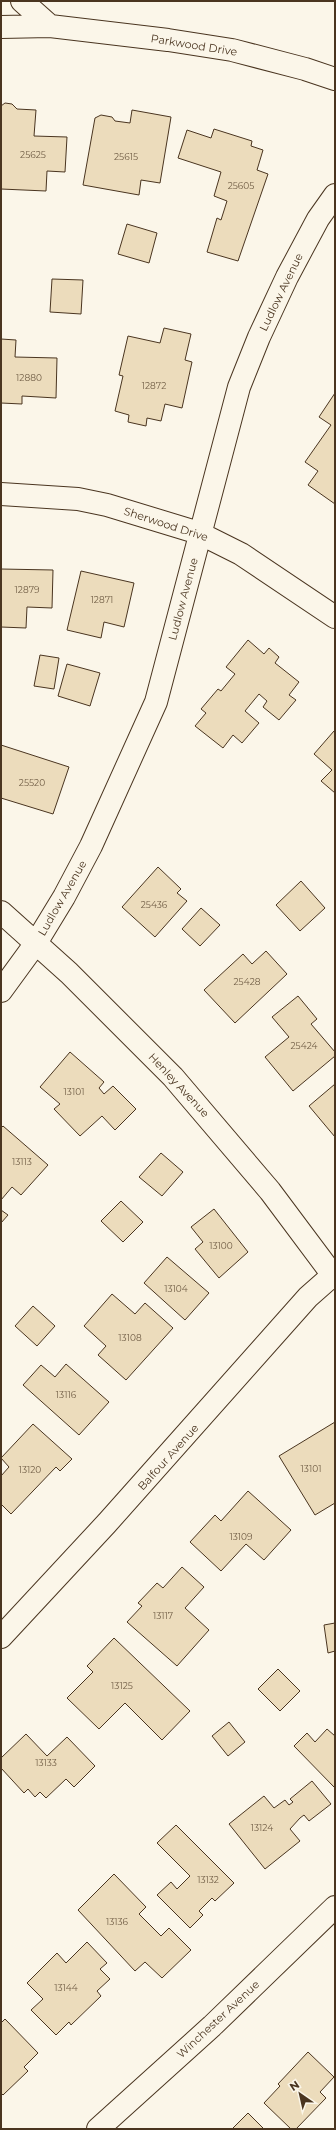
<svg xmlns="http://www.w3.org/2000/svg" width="336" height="2130" font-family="Montserrat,sans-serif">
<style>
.building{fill:#ecdcbc;stroke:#4a3520}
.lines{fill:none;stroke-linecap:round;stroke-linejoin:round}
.minor-casing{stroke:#4a3520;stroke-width:24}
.minor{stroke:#fbf6e9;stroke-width:22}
.labels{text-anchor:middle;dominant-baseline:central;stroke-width:3;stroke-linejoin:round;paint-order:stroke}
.number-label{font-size:9px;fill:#725f47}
.street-label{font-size:11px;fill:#4a3520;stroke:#fbf6e9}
</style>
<rect width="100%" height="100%" fill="#fbf6e9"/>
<path class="building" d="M5 103 12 104 17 109 36 110 34 136 67 137 65 172 47 171 46 191 1 189V106Z
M132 110 171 117 160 183 141 180 139 195 83 185 95 118 101 115 112 117 115 121 130 123Z
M214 129 252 141 251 146 263 150 257 170 268 174 238 261 207 252 217 218 221 220 227 201 214 196 221 172 178 158 187 130 211 138Z
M127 224 157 233 149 263 118 254Z
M52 279 83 280 81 314 50 312Z
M164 328 191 334 185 360 192 362 182 408 165 404 161 421 147 418 146 426 128 422 129 415 115 411 123 376 119 375 128 336 160 343Z
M1 339 16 340 15 357 57 358 56 398 22 396V404L1 403Z
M335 393V504L308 485 318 471 305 462 331 425 319 417Z
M1 569 53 570 52 608 27 607 26 628 1 627Z
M81 571 134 583 124 627 104 622 101 638 67 630Z
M248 640 264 654 269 648 279 657 275 663 299 682 289 695 296 700 279 720 263 707 267 701 259 694 245 711 259 723 242 743 233 735 223 748 195 726 206 713 201 709 218 689 221 691 235 674 226 667Z
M40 655 59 658 54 689 34 686Z
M67 664 100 673 90 706 58 696Z
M334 731 335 732V793L321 781 332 770 314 754Z
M1 745 69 767 53 814 1 798Z
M158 867 181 889 177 893 187 901 155 937 122 907Z
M301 881 325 908 300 931 276 905Z
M201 908 220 925 200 946 182 929Z
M266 951 287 974 235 1023 204 990 243 954 252 964Z
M298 996 317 1019 311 1024 335 1052V1056L293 1091 265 1057 289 1037 272 1017Z
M70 1052 104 1082 99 1088 104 1094 113 1086 136 1109 115 1130 102 1116 80 1136 54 1109 60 1104 40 1087Z
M335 1084V1137L309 1106Z
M3 1126 48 1165 21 1195 12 1187 1 1200V1128Z
M161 1153 183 1172 162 1196 139 1177Z
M121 1201 143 1222 123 1242 101 1221Z
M214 1209 248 1252 219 1278 195 1249 203 1242 191 1227Z
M1 1210 8 1215 1 1223Z
M167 1257 209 1293 185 1320 144 1283Z
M112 1294 135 1314 145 1303 173 1328 126 1380 98 1355 106 1346 84 1326Z
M33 1306 55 1326 37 1346 15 1326Z
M66 1364 109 1402 79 1435 23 1385 41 1365 55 1377Z
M335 1422V1503L315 1515 279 1456Z
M33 1424 72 1459 60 1471 56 1467 11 1514 1 1504V1476L9 1467 1 1458Z
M248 1491 291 1530 264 1560 246 1544 221 1571 190 1542 215 1515 221 1521Z
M182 1567 204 1587 185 1608 209 1630 177 1666 127 1622 142 1606 138 1603 157 1583 163 1588Z
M335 1623V1651L328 1653 324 1625Z
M114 1638 190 1711 162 1740 125 1703 99 1729 67 1698 93 1672 87 1666Z
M278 1669 300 1691 280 1711 258 1689Z
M229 1722 245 1742 228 1756 212 1736Z
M327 1729 335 1736V1788L294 1746 307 1733 315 1742Z
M26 1734 47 1756 67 1737 95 1766 74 1787 66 1779 46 1798 40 1792 35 1797 28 1789 24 1793 1 1768V1758Z
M312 1781 331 1804 309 1821 304 1815 300 1818 290 1829 300 1841 265 1869 229 1824 264 1796 274 1808 285 1800 289 1805 293 1802 290 1799Z
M176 1825 234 1883 215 1901 212 1898 199 1911 203 1915 190 1928 157 1895 171 1882 177 1889 190 1876 157 1843Z
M114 1874 146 1907 139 1914 161 1936 169 1928 191 1950 162 1978 145 1962 135 1971 78 1910Z
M87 1942 107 1963 100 1969 110 1979 97 1991 101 1996 71 2025 69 2022 56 2035 31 2010 43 1999 27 1983 57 1953 66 1963Z
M5 2019 38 2053 24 2067 28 2071 3 2095 1 2093V2023Z
M308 2052 334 2077 320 2092 326 2098 296 2129H291L264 2103 280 2086 278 2084Z
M248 2113 264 2129H232Z"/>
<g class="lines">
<g class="minor-casing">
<path id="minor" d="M22 1 50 26 168 40 232 50 305 69 335 79
M1 27 50 26
M1 494 78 499 107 505 199 533 241 554 335 617
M1 912 69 973 173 1077 270 1191 335 1278
M1 991 36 943 64 897 91 846 156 702 239 387 259 337 287 277 318 219 335 195
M1 1637 107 1523 308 1297 333 1275
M98 2129 212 2026 335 1907"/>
</g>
<use href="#minor" class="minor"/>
</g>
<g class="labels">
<g class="number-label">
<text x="33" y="154">25625</text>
<text x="126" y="156">25615</text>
<text x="241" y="185">25605</text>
<text x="29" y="377">12880</text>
<text x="154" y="385">12872</text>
<text x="27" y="589">12879</text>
<text x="102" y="599">12871</text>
<text x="32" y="782">25520</text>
<text x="154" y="904">25436</text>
<text x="247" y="981">25428</text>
<text x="304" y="1045">25424</text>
<text x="74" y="1091">13101</text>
<text x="22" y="1161">13113</text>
<text x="221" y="1245">13100</text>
<text x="176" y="1288">13104</text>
<text x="130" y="1337">13108</text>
<text x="66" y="1394">13116</text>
<text x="311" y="1468">13101</text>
<text x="30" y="1469">13120</text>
<text x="241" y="1536">13109</text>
<text x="163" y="1615">13117</text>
<text x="122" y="1685">13125</text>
<text x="46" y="1762">13133</text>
<text x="262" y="1827">13124</text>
<text x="208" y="1879">13132</text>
<text x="117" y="1921">13136</text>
<text x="66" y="1987">13144</text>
</g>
<g class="street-label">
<text transform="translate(194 45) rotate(9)">Parkwood Drive</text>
<text transform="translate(281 292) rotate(-64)">Ludlow Avenue</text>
<text transform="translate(166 524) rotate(18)">Sherwood Drive</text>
<text transform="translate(183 599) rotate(-75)">Ludlow Avenue</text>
<text transform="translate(62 898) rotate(-60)">Ludlow Avenue</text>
<text transform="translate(179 1085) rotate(47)">Henley Avenue</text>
<text transform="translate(168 1457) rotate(-48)">Balfour Avenue</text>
<text transform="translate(218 2019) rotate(-43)">Winchester Avenue</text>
</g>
</g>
<rect width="336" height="2130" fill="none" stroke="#4a3520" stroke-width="4"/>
<g transform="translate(300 2094) rotate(326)" stroke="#fbf6e9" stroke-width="3" paint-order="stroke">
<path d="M0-3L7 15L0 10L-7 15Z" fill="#4a3520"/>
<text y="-6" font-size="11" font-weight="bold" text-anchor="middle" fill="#4a3520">N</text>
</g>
</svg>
